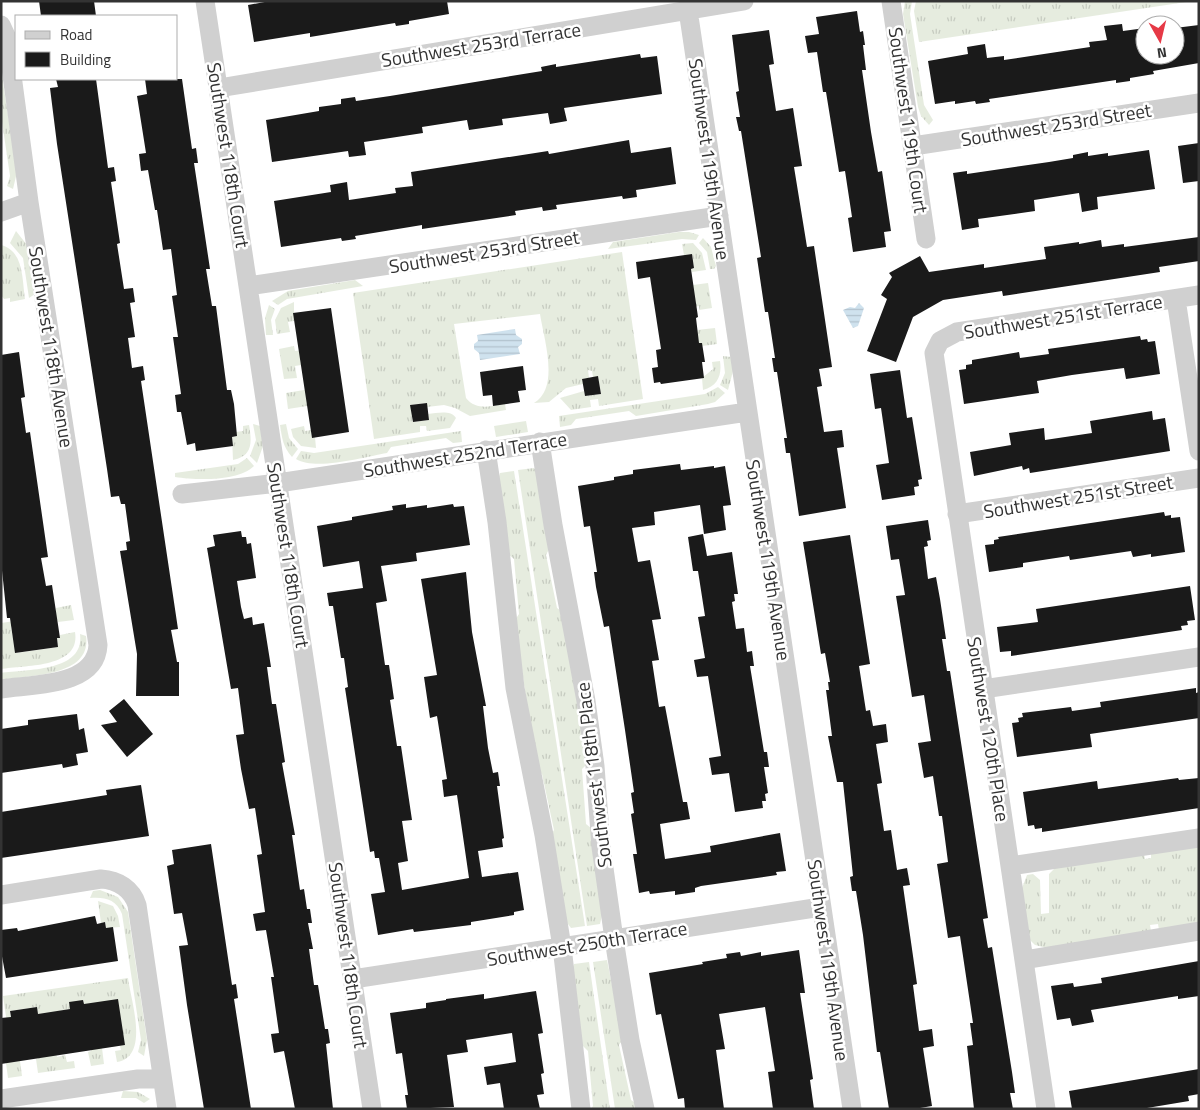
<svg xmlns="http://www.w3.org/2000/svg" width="1200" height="1110" font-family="'Titillium Web',sans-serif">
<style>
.grass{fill:url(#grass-tufts)}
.water{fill:url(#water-rules)}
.building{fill:#1a1a1a}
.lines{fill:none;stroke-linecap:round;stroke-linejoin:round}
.street{stroke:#d0d0d0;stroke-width:19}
.labels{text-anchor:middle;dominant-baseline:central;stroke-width:5;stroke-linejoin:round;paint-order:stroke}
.street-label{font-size:19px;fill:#333;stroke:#fff}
</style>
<defs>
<pattern id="grass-tufts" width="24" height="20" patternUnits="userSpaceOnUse" patternTransform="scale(1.25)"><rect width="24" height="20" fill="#e6ecdf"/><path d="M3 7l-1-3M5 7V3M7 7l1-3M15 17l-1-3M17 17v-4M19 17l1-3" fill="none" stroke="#c6cbc0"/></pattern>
<pattern id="water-rules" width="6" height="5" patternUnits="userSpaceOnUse" patternTransform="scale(1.25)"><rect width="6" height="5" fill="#cfe2ee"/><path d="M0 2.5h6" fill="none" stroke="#b2c2cd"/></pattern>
</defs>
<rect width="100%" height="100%" fill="#fff"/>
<path class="grass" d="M905 1H912L910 14 924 105 933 120 929 125 921 116 918 107 903 14Z
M916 1H1193L919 42 914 11Z
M1 70 17 172 13 189 7 186 10 176 1 115Z
M16 231 27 245 35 294 29 298 23 258 10 243Z
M679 232H689L699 235 696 240 682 239 608 249 613 242Z
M703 238 711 247 716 266 714 269H710L707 252 699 243Z
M693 243 702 253 706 270 692 272 691 269 694 268 692 254 684 255 682 244Z
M1 245C24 251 22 279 25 299L10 302V298L4 299 1 295Z
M622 252 643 399 599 406 598 399 590 400 591 407 571 410 560 398 584 391 585 396 601 394 598 377H593L592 371 588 370 589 378 582 379 583 384 566 388 549 402 534 403C560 387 544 340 540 314L454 324 466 398C476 411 492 406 505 404L506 410 470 416 455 408 444 405 427 407 426 403 411 405 413 422 429 420 428 414C438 413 451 410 456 418L450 428 427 431 426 426H420V432L374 439 353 293Z
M355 280 363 286 287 299 278 305 272 301 288 291Z
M708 283 712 308 699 310V306L694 307 693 285Z
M294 302V321L288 322 290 332 277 334 275 320 281 308Z
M269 305 275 309 271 320 273 335H266L265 318Z
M715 328 717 344 702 346V343L696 344 697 330Z
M294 346 295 351 304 350 300 358 301 365 295 366 297 378 284 379 279 349Z
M723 356 731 357 733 371 728 390 720 385 725 373Z
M720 361C722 375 718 386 703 390L702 378 713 369 712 362Z
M718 387 725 393 715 402 708 404 636 416 629 411 576 419 571 425 560 427 559 416 705 394Z
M304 390 312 391 313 402 307 403V406L288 409 286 393Z
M526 421 528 432 496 437 494 426Z
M253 424 260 426 263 446 257 463 250 456 256 440Z
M286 424 289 438 298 449 292 457C283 447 282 438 280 425Z
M249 425C252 442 253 456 233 460L232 437 237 436 236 432 243 431V426Z
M304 426 305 431 311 430 312 438 315 437 316 448 301 446 293 437 291 429Z
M461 431 462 442 453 443 446 438 391 447 387 453C364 457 316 471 296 459L301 451 314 453Z
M247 458 254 466C238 482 196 480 175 477V473L238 464Z
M534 468 537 473 549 549 546 555 557 608 563 612 587 764 582 769 586 824 591 828 602 915 600 924 587 926 518 470Z
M514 471 585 926 571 928 564 919 551 835 554 830 542 774 536 770 515 620 519 614 514 559 508 554 499 477 500 473Z
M71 605 74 620 58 622 57 620 11 627 16 653 58 647 57 638H60V635L75 632C81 668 26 665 1 669V623L49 616 56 611V608Z
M80 634 86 636C92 677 29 675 1 680V673C28 669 85 672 80 634Z
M1199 847V923L1159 930 1158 924 1150 925 1151 931 1047 948 1035 945 1030 940 1022 888 1027 875 1033 874 1040 880 1041 914 1049 913V874L1055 868 1144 854 1145 859 1151 858V853Z
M100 890 118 897 128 912 147 1040 144 1056 138 1052 141 1040 122 914C116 899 105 897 90 898L93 891Z
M98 901 113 906 118 916 120 927 106 928 105 922 101 923Z
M607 960 623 1039 619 1045 631 1100 637 1104 638 1109H615L593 962Z
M589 962 610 1109H591L593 1106 588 1051 582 1045 573 967 574 964Z
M128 978C131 1001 150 1057 117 1062L115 1051 121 1050 120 1046 125 1045 102 1048 104 1064 91 1066 88 1052 91 1051 83 1000 70 1009 50 1013 57 1057 65 1055 67 1062 74 1061 75 1068 38 1073 36 1059 39 1058 37 1007 10 1011 17 1061H20L22 1076 8 1078 6 1063 12 1058 3 996Z
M123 1091 138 1092 150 1099 144 1103 136 1098H121Z"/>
<path class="water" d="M859 303 864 308 858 326 853 328 843 310 850 307 855 308Z
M515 329 516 335 522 339V344L518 347 520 354 480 360 479 353 474 349V344L478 341 477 335Z"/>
<path class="building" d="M39 1H94L96 16H41Z
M270 1H447L449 14 409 21V24L396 26 395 23 310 37V33L254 42 248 5Z
M857 11 860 32 863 31 865 45H863L866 70H862L871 132 878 172 882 171 891 231 884 232 886 247 853 252 848 218 852 217 845 171 839 172 826 92H823L817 52 808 53 805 36 819 34 816 17Z
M1122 24 1123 31 1145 28V55H1175V28L1199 25V63L1153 71 1154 74 1130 78V81L1116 83V80L989 99 990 102 976 104 975 101 955 104V101L935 104 928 61 968 54 967 47 985 44 987 58 1004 56V60L1090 47 1089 42 1107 40 1104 26Z
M769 30 774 64 769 65 776 111 793 108 802 166 794 167 807 247 814 246 832 367 819 369 822 386 817 387 824 432 842 430 844 447 837 448 846 508 799 516 790 453H786L784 438H787L777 372H774L772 358H775L768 312H765L757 258 761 257 741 131H739L736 117H740L736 92 739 91 738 84 732 35Z
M640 54 641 58 657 56 662 94 564 108 567 121 550 124 548 113 502 119 503 125 469 130 467 120 422 127 423 133 364 142 366 155 349 157 348 151 272 162 266 120 319 111V107L341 104V99L355 97 356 101 390 96 542 71 541 67 556 64V67Z
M56 79H96L108 168 114 167 116 181 111 182 120 243 117 244 124 289 133 288 135 302 130 303 135 337 128 338 132 368 143 366 145 380 141 381 178 629 171 630 177 662H179V696H136L137 654 120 551 127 550 126 542 130 541 125 504H121L119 496 111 497 107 469 57 144 50 88 58 87Z
M145 79H182L192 149 196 148 198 163H194L210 269H206L212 306H216L227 390H231L234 404 237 436 232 437 233 446 196 451 195 443 187 445 181 412H177L175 395 181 394 173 337H178L172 296 177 295 171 249 163 250 157 210H155L148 170 141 171 139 154 146 153 137 96 147 94Z
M629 140 631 153 671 147 676 184 636 190 637 197 623 199 622 196 556 205 557 209 543 211 542 207 515 211 516 215 476 221 422 229V225L355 236 356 239 342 241 341 238 281 247 274 201 331 192 330 185 347 182 349 200 396 193 395 188 413 186 411 172 548 151 549 154Z
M1199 143V181L1183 183 1178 146Z
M1149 150 1155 189 1097 197 1098 209 1082 212 1079 193 1034 200 1035 211 978 219 979 227 962 230 953 173 967 171V174L1049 162 1073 158V155L1088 152V156L1108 153V156Z
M1199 237V261L1159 267 1160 272 1003 296 1002 291 943 300 913 317 896 362 867 351 887 299 881 295 892 277 889 273 920 256 929 272 984 264V268L1046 259 1044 247 1079 242V244L1101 240 1102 247 1124 244V247Z
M692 254 694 268 691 269 698 317 696 318 699 343H702L705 362H702L704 378 661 384 660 382 654 383 652 368 658 367 656 350 661 349 650 277 638 279 636 262Z
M331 308 349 432 312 438 293 313Z
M1140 336 1141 340 1147 339 1148 342 1155 341 1160 374 1126 379 1124 368 1072 375 1037 381 1039 393 964 404 959 370 966 369V365L972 364V360L1019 352 1020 358 1049 354 1048 349Z
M19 352 25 397 21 398 26 433 30 432 48 557 41 558 46 586 52 585 60 638H57L58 647 15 653 10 618H7L1 561V355Z
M523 366 526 390 518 391 520 402 493 406 492 395 483 396 480 372Z
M900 370 907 418 912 417 922 479 918 480 919 486 914 487 915 495 882 500 876 465 889 463 881 408 875 409 870 374Z
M598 376 601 394 585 396 582 379Z
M427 403 429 420 413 422 410 405Z
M1152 411 1153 420 1165 418 1170 451 1030 473 1029 468 1023 470 1022 466 974 476 970 452 1011 445 1009 433 1044 428 1045 440 1092 433 1090 421Z
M680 464 681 470 714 466V468L725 466 731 505 723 506 726 530 704 534 700 505 654 512 655 525 632 528 638 562 650 560 661 619 652 620 659 660 652 661 659 707 665 706 683 802H687L690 819 660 824 665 859 711 852 710 846 780 833 786 871 776 872 777 875 701 886 695 888V892L675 895V891L650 894 649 891 639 893 633 854H637L631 814 634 813 631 793 634 792 625 730 609 626 604 627 596 587 594 572H597L590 526 584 527 578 486 614 480V477L633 474V470Z
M406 504V508L427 505V508L453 504 454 507 464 506 470 545 416 553 417 561 381 566 387 601 376 603 385 665H389L394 699 390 700 397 746H401L412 820 402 821 408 861 398 863 402 890 469 878 457 795 444 797 442 780 447 779 437 716 430 718 424 677 437 675 421 579 466 572 472 632 486 706H483L488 748 493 773 498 772 500 786H497L504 838 502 839 503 847 478 851 482 877 518 872 524 910 514 912V915L471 922V925L414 932 413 929 378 935 371 894 385 892 379 858H375L374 851 370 852 345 688 348 687 344 658H341L333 606H329L327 593 363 588 359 561 323 567 317 526 352 520V517L393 510 392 506Z
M1164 512 1165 516 1171 515V518L1180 517 1185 552 1151 557V554L1133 557 1131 551 1070 560 1069 556 1023 563V567L989 572 985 545 994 544V540L999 539 998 537Z
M928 520 931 540 927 541 928 546 924 547 928 579 936 577 940 599 946 639H942L947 671H950L988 918 983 919 988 948 992 947 1012 1072 1015 1093H1010L1013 1109H974L967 1046 973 1045 970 1023H973L960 936 948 938 937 864 948 862 942 816H939L933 776 924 778 918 743 931 741 924 695 912 697 896 596 905 595 899 559 891 560 886 526Z
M241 531 242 537H246L247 544 251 543 256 578 237 581 241 607 244 619 252 617 253 625 264 623 271 667H267L272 704H276L285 762 282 763 295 835H292L300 890 304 889 307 909H310L312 923H308L313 949H309L314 985H318L325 1029H328L330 1043 326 1044 333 1109H295L284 1051 274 1053 271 1034 279 1033 271 977H274L266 930 256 931 253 914 265 912 257 855 262 854 255 808 249 809 241 769 236 735 244 734 238 688 231 689 207 548 215 546 213 535Z
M703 534 707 556 732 552 738 594H734L735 601 732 602 736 629 744 628 747 652 752 651 754 666H750L764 752H767L769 767H764L768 793 765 794 766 801H762L763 808 735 812 729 773 712 775 709 758 721 756 708 676 697 677 694 660 705 658 698 617 705 616 698 571H693L688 537Z
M850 535 870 664 859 666 866 711 870 710 873 726 886 724 888 742 876 744 882 783 877 784 884 831 891 830 897 870 907 868 910 885 903 886 917 984 913 985 919 1031 932 1029 934 1046 923 1048 932 1106 914 1109H889L880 1052H877L863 935 856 891H852L850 877 853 876 843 782H837L828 736H832L826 690H829L828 682H830L825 653 821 654 803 542Z
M1190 586 1195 620 1187 621 1188 625 1181 626 1182 630 1011 656V651L1000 652 997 627 1038 622 1036 609Z
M1196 688V693L1199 692V718L1090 734 1092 747 1017 757 1012 723 1019 722 1018 718 1023 717 1022 713 1071 707 1072 711 1101 707 1100 702Z
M124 699 153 734 127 757 101 725 117 722 109 711Z
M77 714 79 730 84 728 88 752 76 754 78 765 63 768 62 764 1 773V729L28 725V720Z
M1178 778 1179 780 1199 778V808L1042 832V828L1035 829 1034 825 1028 826 1023 792 1097 781 1098 789Z
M141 785 149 836 1 858V812L107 795 106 790Z
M211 844 232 985 236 984 238 998 234 999 251 1109H204L187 1005 179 946 188 945 182 913 174 914 167 866 174 864 172 850Z
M95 916 97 924 105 922 106 928 113 927 118 961 6 978 1 951V930L17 928 18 931Z
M799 950 805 993H800L813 1079 810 1080 814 1109H773L768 1072 775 1071 765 1007 719 1014 725 1049 716 1050 724 1109H685L684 1098 678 1099 661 1014 656 1015 649 973 703 964 702 962 727 958 726 954 740 952 741 956 761 952V956Z
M1199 961V996L1178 999V996L1091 1010 1094 1022 1072 1026 1070 1018 1057 1020 1051 986 1073 983 1074 987 1102 983 1101 978Z
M536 991 543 1033 538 1034 544 1073 541 1074 544 1094 537 1095 540 1109H504L500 1083 487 1085 484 1067 516 1062 512 1033 466 1040 468 1052 447 1055 454 1107 407 1109 405 1095H408L402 1053 396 1054 390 1013 426 1008V1003L446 1000V999L484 994V999Z
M118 999 125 1045 1 1064V1018L11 1017 10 1011 37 1007 38 1014 70 1009 69 1002 83 1000 84 1004Z
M1199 1069V1094L1188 1096 1189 1101 1141 1109H1072L1069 1091Z"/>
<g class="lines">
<path class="street" d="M205 1 372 1109
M891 1 926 239
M688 10 852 1109
M1 25 7 38 29 202 98 645C96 687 33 684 1 689
M219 88 744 1
M913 146 1199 103
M1 212 29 202
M248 286 719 216
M1176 299 1199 451
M540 442 553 525 586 701 595 766 601 847 614 939 630 1040 645 1109
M486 450 497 522 515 688 544 835 562 947 581 1109
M182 494 278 483 747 412
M957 514 1199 478
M983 689 1199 657
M1010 866 1199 838
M1 895 101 879C118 880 132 889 137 905L167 1109
M1024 960 1199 931
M353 979 821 907
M1 1099 138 1079H162
M1046 1109 934 353 940 341 957 332 1199 295"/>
</g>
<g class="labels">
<g class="street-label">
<text transform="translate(481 44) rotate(-9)">Southwest 253rd Terrace</text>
<text transform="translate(909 120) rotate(82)">Southwest 119th Court</text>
<text transform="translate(1056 124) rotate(-9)">Southwest 253rd Street</text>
<text transform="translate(229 155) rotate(81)">Southwest 118th Court</text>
<text transform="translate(710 159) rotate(82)">Southwest 119th Avenue</text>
<text transform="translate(484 251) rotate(-9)">Southwest 253rd Street</text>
<text transform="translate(1063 316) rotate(-9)">Southwest 251st Terrace</text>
<text transform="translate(52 347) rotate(81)">Southwest 118th Avenue</text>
<text transform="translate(465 454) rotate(-9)">Southwest 252nd Terrace</text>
<text transform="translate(1078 496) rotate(-9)">Southwest 251st Street</text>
<text transform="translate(289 555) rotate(81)">Southwest 118th Court</text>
<text transform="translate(769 560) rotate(81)">Southwest 119th Avenue</text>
<text transform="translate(989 729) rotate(81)">Southwest 120th Place</text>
<text transform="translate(593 775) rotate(-97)">Southwest 118th Place</text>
<text transform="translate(587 943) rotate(-9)">Southwest 250th Terrace</text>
<text transform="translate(349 955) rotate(82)">Southwest 118th Court</text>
<text transform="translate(829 960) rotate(82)">Southwest 119th Avenue</text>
</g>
</g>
<rect width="1200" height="1110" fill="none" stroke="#333333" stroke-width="5"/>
<rect x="15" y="15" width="162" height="65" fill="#ffffff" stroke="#adadad"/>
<rect x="25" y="31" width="25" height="8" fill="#d0d0d0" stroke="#adadad"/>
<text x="60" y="40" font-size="15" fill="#333333">Road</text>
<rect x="25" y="52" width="25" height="15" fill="#1a1a1a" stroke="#adadad"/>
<text x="60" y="65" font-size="15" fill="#333333">Building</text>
<g transform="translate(1160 40) rotate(172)"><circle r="24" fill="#ffffff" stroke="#adadad"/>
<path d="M0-4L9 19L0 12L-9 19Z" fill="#e63946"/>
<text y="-8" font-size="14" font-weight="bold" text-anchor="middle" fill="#333333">N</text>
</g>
</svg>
